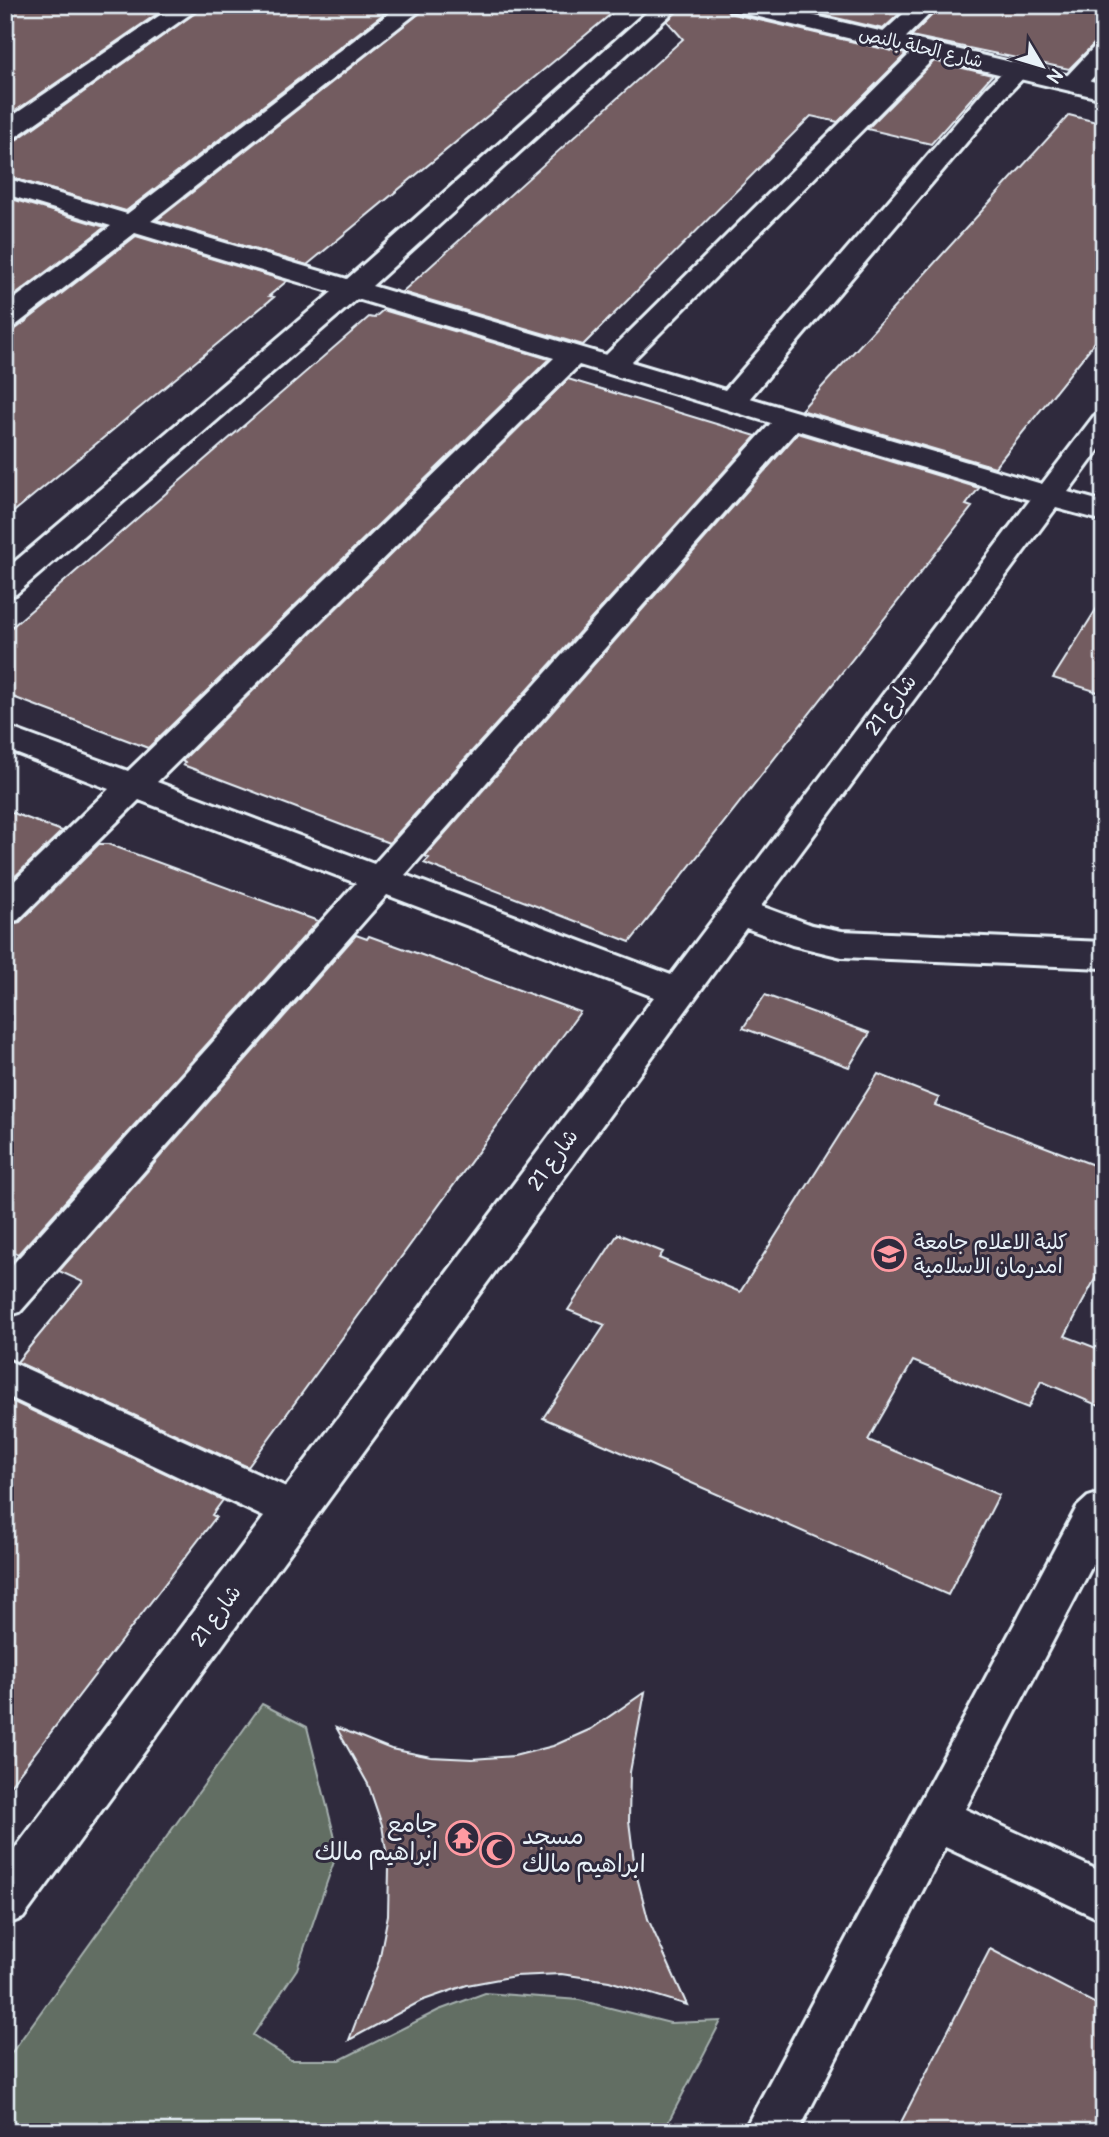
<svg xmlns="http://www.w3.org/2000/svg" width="1109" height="2137" font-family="Pangolin,'Playpen Sans Arabic',sans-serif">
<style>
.green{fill:#626e63;stroke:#a5b0ae;stroke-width:2}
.building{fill:#735c61;stroke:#e8f1f8;stroke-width:2}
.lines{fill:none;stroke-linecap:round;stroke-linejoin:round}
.minor-casing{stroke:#e8f1f8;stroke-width:6}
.tertiary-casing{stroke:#e8f1f8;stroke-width:6}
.minor{fill:#2f2a3d;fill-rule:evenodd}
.tertiary{fill:#2f2a3d;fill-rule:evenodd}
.labels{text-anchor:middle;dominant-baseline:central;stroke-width:6;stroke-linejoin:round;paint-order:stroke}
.far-street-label{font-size:18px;fill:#e8f1f8;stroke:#2f2a3d}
.street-label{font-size:21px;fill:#e8f1f8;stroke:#2f2a3d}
.poi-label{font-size:21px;fill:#e8f1f8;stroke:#2f2a3d;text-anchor:start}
.near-poi-label{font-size:24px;fill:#e8f1f8;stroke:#2f2a3d;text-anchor:end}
</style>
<rect width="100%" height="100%" fill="#2f2a3d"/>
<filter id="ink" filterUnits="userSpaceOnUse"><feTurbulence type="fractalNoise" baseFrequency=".0143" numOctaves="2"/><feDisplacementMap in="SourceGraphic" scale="14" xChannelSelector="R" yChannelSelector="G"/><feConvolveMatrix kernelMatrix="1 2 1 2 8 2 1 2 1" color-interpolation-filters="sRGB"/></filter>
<g filter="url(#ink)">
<path class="green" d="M262 1704 307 1727 338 1850 297 1969 253 2035 291 2060H340L439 2010 485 1993 579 2000 670 2023 721 2021 663 2132H5V2062Z"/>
<path class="building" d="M5 5H170L5 118Z
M206 5H395L126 211 5 176V143L16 140Z
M430 5H622L307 265 157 220Z
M684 5H724L729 13 906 54 838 122 811 116 583 345 402 292 683 39 667 21Z
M781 5H909L883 29Z
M942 5H1104V34L1069 69 911 36Z
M934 61 992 75 931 144 867 129Z
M1069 115 1104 124V331L995 467 801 410Z
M5 197 105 227 5 303Z
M136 236 287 281 269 296 274 297 5 519V331L17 328Z
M383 310 549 359 148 748 5 694V633L369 317 374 318Z
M568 379 756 436 389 843 183 765 185 763 182 761Z
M798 433 979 488 966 505 972 507 630 942 424 863 429 858 425 856Z
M1104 597V694L1053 678Z
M5 810 62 831 5 886Z
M99 844H108L318 921 18 1254 5 1249V925L20 922Z
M356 935 367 939 369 936 580 1012 248 1467 17 1362 83 1282 59 1271Z
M765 995 870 1033 849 1067 743 1028Z
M878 1074 939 1098 935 1105 1104 1169V1262L1065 1336 1104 1351V1408L1041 1381 1028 1408 913 1361 868 1440 999 1495 948 1595 543 1418 605 1325 568 1310 618 1234 663 1252 659 1258 740 1292Z
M5 1398 223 1500 212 1515 216 1517 5 1792Z
M645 1692 630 1772 629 1821 635 1869 648 1919 687 2005 609 1981 561 1974 515 1976 467 1985 421 2001 349 2040 379 1961 388 1915 389 1869 382 1825 368 1784 336 1727 391 1749 431 1757 472 1759 514 1756 553 1746 591 1729Z
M990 1949 1104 2008V2132H896Z"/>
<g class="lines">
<g class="minor-casing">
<path id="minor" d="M175 5H203L14 138 5 141V121Z
M400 5H427L151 221 347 279 655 5H681L372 286 606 355 920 44H938L941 49 938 54 631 362 725 390 986 88 1009 66H1027L1030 71 1004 98 750 398 1042 484 1094 416 1104 413V443L1068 492 1104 502V521L1056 508 761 906 812 925 842 931 1104 942V968L842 957 792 945 746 928 23 1918 5 1925V1862L264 1517 5 1395V1359L286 1487 654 997 387 895 20 1312 5 1317V1273L356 883 139 800 18 920 5 923V890L109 789 5 749V726L128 771 554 358 357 299 16 594 5 597V570L332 292 135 233 15 326 5 328V306L111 226 5 194V178L127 214ZM579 365 771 423 374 864 157 782ZM797 430 1030 500 671 975 405 875Z
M913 5H939L898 45H880L877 40 880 35Z
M1104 44V66L1082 89H1064L1060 84 1064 79 1095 46Z
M1104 1492V1543L965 1809 1104 1873V1921L945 1847 798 2132H743L1077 1507 1088 1497Z"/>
</g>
<g class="tertiary-casing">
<path id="tertiary" d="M726 5H769L1104 84V99L730 10Z"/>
</g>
<use href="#minor" class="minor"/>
<use href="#tertiary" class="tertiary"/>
</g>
</g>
<defs>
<g id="university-ring" transform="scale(1.75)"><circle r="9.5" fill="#2f2a3d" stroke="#ff9aa2" stroke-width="1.5"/><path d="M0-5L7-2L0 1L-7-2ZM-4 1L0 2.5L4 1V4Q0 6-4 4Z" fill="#ff9aa2"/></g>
<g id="temple-ring" transform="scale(1.75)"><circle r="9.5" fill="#2f2a3d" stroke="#ff9aa2" stroke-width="1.5"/><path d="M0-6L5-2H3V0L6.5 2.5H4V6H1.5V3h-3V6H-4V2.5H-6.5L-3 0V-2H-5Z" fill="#ff9aa2"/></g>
<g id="mosque-ring" transform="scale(1.75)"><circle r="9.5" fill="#2f2a3d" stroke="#ff9aa2" stroke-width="1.5"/><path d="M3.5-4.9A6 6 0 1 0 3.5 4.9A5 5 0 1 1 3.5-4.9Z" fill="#ff9aa2"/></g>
</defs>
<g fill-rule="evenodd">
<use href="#university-ring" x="889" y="1254"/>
<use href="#temple-ring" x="463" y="1838"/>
<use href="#mosque-ring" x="497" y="1850"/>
</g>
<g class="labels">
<g class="far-street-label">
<text transform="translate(921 48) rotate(13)">شارع الحلة بالنص</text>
</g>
<g class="street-label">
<text transform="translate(891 705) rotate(-53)">شارع 21</text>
<text transform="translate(553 1160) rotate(-54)">شارع 21</text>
<text transform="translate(216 1616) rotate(-54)">شارع 21</text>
</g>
<g class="poi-label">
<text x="914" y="1242">كلية الاعلام جامعة<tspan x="914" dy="24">امدرمان الاسلامية</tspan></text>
</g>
<g class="near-poi-label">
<text x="438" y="1824">جامع<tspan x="438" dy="28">ابراهيم مالك</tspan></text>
<text x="522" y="1836" text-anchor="start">مسجد<tspan x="522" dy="28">ابراهيم مالك</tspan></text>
</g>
</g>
<rect width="1109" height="2137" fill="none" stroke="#2f2a3d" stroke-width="28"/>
<rect x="14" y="14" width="1081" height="2109" fill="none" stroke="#e8f1f8" stroke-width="2.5" filter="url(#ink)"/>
<g transform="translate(1042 66) rotate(128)" stroke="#2f2a3d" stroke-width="5" paint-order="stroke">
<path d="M0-5L12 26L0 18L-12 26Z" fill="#e8f1f8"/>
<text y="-10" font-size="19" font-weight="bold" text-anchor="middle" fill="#e8f1f8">N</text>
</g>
</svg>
